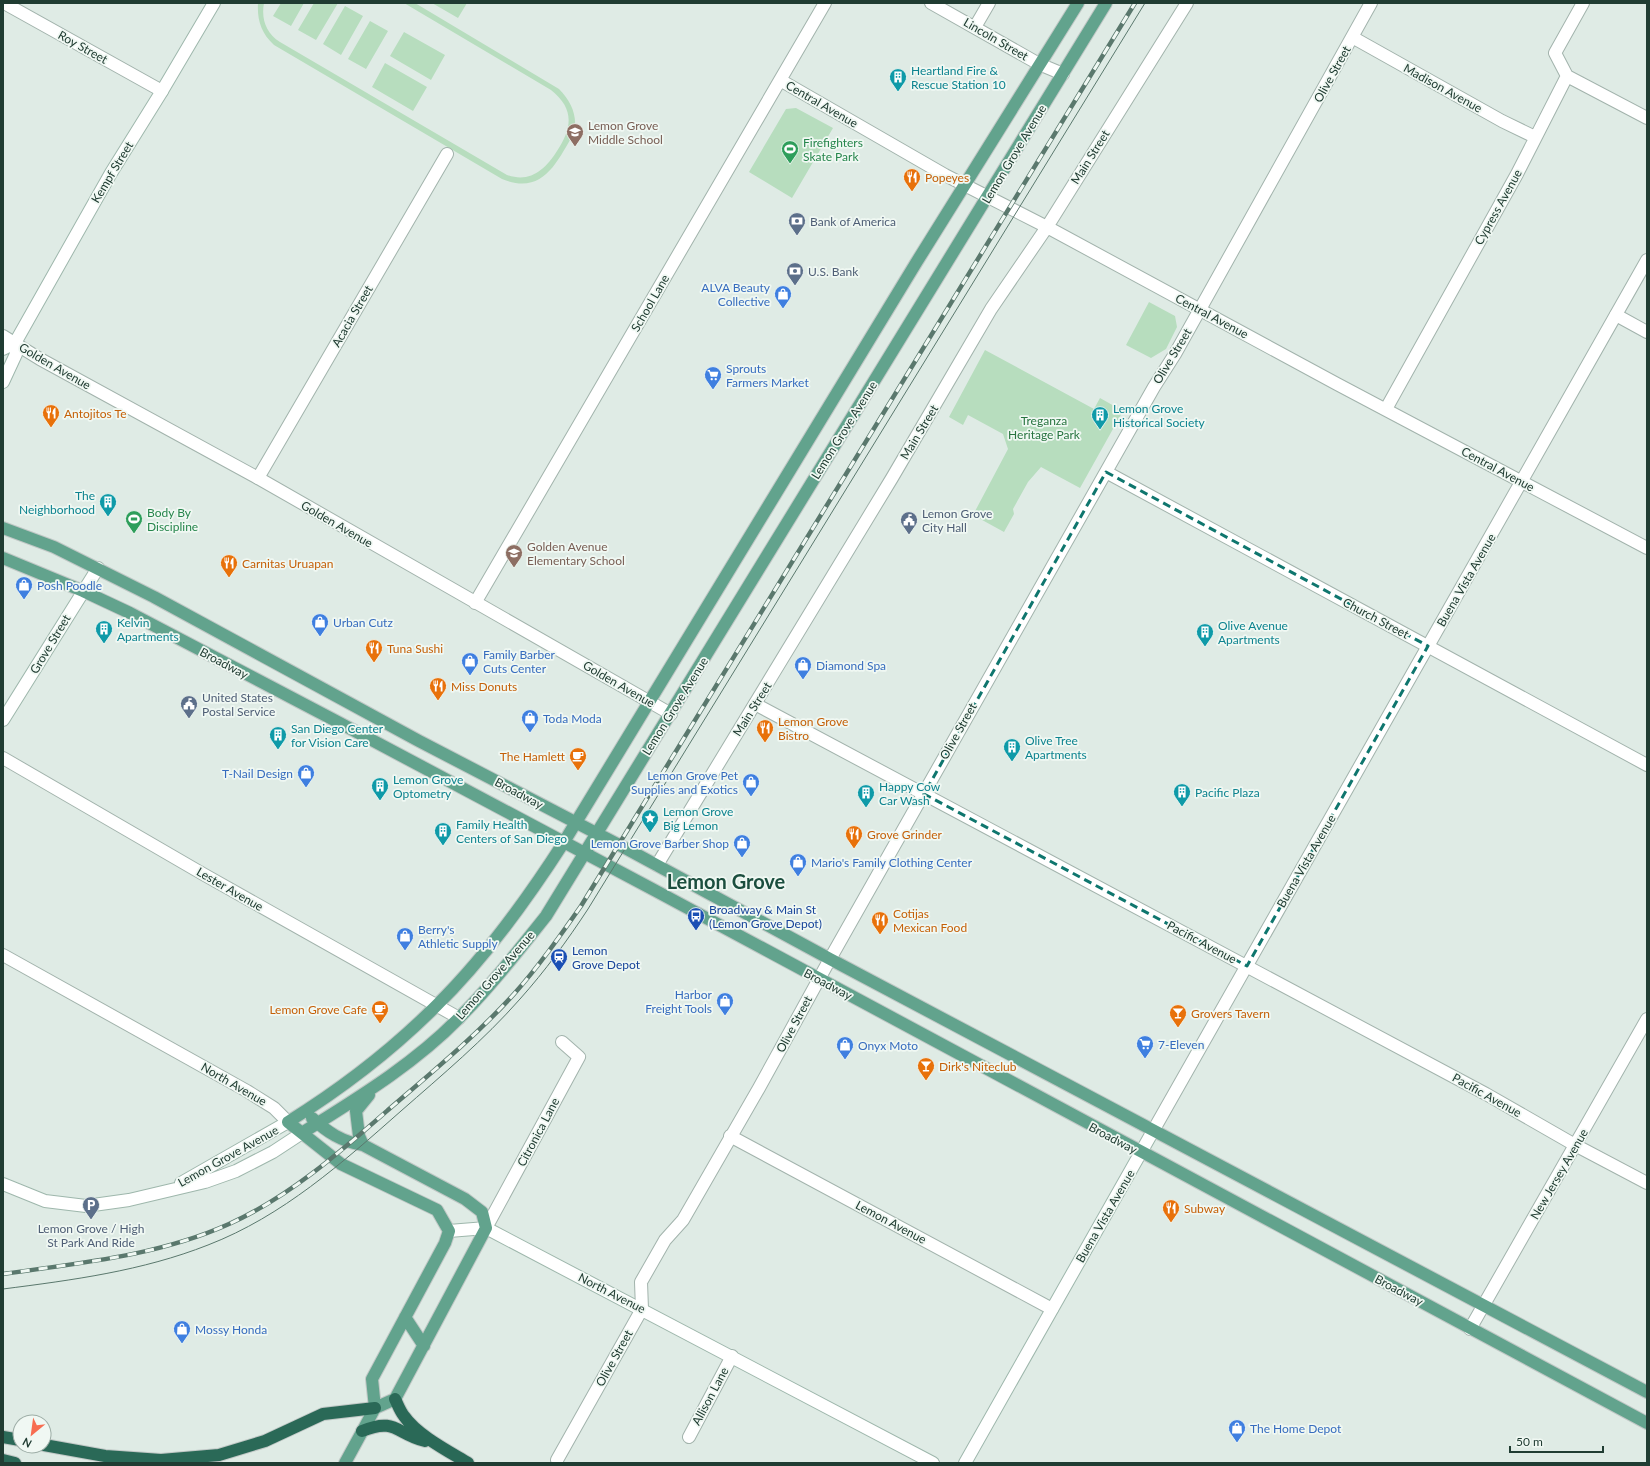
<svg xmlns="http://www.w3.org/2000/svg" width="1650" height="1466" font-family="Lato,sans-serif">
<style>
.green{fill:#b7ddbe}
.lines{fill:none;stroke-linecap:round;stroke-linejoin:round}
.minor-casing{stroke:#a2b3ac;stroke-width:14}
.tertiary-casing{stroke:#a2b3ac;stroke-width:14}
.secondary-casing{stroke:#9eb7ac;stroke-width:14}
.primary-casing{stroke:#c1c8c6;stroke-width:14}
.motorway-casing{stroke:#c1c8c6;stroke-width:14}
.minor{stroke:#fff;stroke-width:12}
.tertiary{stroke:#fff;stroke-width:12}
.secondary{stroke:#fff;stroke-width:12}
.primary{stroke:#62a38d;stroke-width:12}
.motorway{stroke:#2a6957;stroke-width:12}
.tram{stroke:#5a786d;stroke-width:1}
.rail-casing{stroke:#5a786d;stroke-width:4.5}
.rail{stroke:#f0f8f3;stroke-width:3;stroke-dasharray:9;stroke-linecap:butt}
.marked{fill:none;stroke:#0f766e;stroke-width:3;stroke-dasharray:8 5;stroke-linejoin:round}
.labels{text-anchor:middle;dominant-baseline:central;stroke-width:3.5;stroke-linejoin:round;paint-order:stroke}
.street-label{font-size:12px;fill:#203c32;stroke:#f0f8f3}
.culture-label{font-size:12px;fill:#0d838f;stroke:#f0f8f3;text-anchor:start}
.education-label{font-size:12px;fill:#785e54;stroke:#f0f8f3;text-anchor:start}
.leisure-label{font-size:12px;fill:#27864d;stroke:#f0f8f3;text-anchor:start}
.food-label{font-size:12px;fill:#c56008;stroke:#f0f8f3;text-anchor:start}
.service-label{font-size:12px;fill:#4e5e75;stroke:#f0f8f3;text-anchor:start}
.shop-label{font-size:12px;fill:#366cbe;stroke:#f0f8f3;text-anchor:start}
.park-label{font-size:12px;fill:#287440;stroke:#f0f8f3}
.transit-label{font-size:12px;fill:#164399;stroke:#f0f8f3;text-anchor:start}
.town-label{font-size:20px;font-weight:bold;fill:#1b4e3e;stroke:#f0f8f3}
</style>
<rect width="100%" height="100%" fill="#dfebe5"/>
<path class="green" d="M258 3H264C261 19 266 33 280 42L507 175C530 183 545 170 557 151 572 128 575 109 551 90L404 3H415L559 89C571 101 578 116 574 133 557 162 543 196 502 179L274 45C261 33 257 20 258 3Z
M281 3H304L291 26 273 16Z
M314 3H338L316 40 298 30Z
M432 3H467L458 18Z
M345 6 363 16 341 55 323 44Z
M370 21 388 31 366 69 348 59Z
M404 32 445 55 431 80 390 56Z
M385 63 427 87 413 111 372 87Z
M796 108 833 128 792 198 749 172 786 109Z
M1149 302 1175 316 1177 327 1166 349 1151 358 1126 345Z
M985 350 1094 409 1100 398 1123 411 1080 488 1041 467 1028 482 1013 509 1014 514 1004 532 973 515 1008 449 1003 434 968 415 963 425 949 417Z"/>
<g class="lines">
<g class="minor-casing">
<path id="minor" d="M4 3 162 91
M975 27 989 3
M1352 37 1502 121 1535 137
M1567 76 1647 118
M1567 76 1555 53 1583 3
M1616 315 1647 332
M1386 409 1517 174 1567 76
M1106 472 1647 765
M258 478 447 154
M755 704 1486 1094 1575 1145 1647 1183
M3 758 203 874 459 1018
M830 959 1154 387 1175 354 1371 3
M730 1136 1052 1309
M486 1228 579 1057 562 1042
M689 1437 732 1356
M557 1460 642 1309"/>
</g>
<g class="tertiary-casing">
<path id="tertiary" d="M931 3 1039 64 1063 74
M780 80 945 175 1047 227 1337 384 1647 548
M3 336 40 359 258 478 671 714
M475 603 825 3
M657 865 892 478 991 309 1047 227 1187 3
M3 955 247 1091 274 1108 288 1122
M1153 1131 1647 260
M642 1309 641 1282 665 1240 683 1220 759 1088 830 959
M1470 1329 1647 1019"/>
</g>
<g class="secondary-casing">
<path id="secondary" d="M3 349 15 343 111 173 162 91 214 3
M3 382 16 354 15 343
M3 720 98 568
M181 1183 288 1122
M3 1184 45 1201 86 1206 129 1200 205 1182 236 1171 273 1152 302 1133
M449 1231 486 1228 933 1463
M965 1463 1153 1131"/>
</g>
<g class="primary-casing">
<path id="primary" d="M3 528 54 547 154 597 419 741 625 848 830 959 1647 1392
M3 558 83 591 130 613 336 721 656 891 1647 1423
M312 1118C327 1132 342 1142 363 1145L465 1199 482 1212 486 1228 395 1399 375 1408
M302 1133C356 1099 413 1065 459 1018 490 987 518 951 546 916L1106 3
M363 1145 359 1136 356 1111 369 1095
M405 1317 424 1346
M345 1463 375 1408 372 1379 445 1243 449 1231 437 1210 341 1164 288 1122C341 1089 392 1050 436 1006 483 960 528 898 564 842L916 263 1078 3"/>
</g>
<g class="motorway-casing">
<path id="motorway" d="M395 1399C398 1405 400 1411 404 1416 417 1435 448 1451 468 1463
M362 1431C396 1417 396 1434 425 1441
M3 1437 20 1440
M44 1445 105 1456 161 1460 219 1455 265 1441 323 1414 375 1408
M3 1460 15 1463"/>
</g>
<use href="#minor" class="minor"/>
<use href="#tertiary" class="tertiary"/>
<use href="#secondary" class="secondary"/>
<use href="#primary" class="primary"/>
<use href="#motorway" class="motorway"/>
<path class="tram" d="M3 1289C73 1280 142 1271 208 1245 283 1216 342 1163 401 1111 442 1075 484 1040 520 999 545 971 567 941 588 909L1145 3"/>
<g class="rail-casing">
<path id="rail" d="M3 1274C79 1263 158 1256 229 1224 289 1197 339 1153 388 1110 431 1073 476 1036 514 994 539 966 560 936 581 906L1135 3"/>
</g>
<use href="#rail" class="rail"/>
</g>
<path class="marked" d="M1106 472 1428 646 1247 966 924 794Z"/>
<defs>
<g id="building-pin" transform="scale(0.9)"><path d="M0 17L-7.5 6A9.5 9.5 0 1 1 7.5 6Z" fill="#0f9aa8" stroke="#f0f8f3"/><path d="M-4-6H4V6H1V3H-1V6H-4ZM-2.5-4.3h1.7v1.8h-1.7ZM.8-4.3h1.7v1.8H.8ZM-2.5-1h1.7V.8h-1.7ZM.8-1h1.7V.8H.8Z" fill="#fff"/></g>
<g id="school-pin" transform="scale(0.9)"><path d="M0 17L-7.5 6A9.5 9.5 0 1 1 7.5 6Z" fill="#8d6e63" stroke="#f0f8f3"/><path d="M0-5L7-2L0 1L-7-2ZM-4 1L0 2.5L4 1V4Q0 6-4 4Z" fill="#fff"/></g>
<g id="stadium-pin" transform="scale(0.9)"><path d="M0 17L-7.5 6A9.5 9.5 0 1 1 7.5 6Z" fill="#2e9e5b" stroke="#f0f8f3"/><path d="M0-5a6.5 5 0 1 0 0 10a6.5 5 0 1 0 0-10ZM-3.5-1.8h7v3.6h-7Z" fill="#fff"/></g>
<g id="restaurant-pin" transform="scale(0.9)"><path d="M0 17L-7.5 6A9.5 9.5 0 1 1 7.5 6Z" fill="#e8710a" stroke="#f0f8f3"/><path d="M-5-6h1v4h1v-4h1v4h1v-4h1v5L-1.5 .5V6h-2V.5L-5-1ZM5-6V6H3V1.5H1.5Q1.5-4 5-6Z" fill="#fff"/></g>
<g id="bank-pin" transform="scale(0.9)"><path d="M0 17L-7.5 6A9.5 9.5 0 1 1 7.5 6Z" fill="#5c6f8a" stroke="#f0f8f3"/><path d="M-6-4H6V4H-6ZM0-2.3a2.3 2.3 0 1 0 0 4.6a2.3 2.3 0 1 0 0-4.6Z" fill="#fff"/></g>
<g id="shop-pin" transform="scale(0.9)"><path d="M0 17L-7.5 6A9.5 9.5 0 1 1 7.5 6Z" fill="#3f7fe0" stroke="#f0f8f3"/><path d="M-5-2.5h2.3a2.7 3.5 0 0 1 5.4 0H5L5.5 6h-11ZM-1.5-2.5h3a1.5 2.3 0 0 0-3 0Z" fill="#fff"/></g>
<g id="supermarket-pin" transform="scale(0.9)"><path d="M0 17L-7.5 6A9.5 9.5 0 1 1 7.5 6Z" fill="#3f7fe0" stroke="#f0f8f3"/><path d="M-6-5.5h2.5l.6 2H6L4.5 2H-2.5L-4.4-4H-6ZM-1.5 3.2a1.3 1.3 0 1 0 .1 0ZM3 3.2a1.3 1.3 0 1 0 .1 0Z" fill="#fff"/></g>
<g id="civic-pin" transform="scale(0.9)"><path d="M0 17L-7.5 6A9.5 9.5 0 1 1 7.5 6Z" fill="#5c6f8a" stroke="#f0f8f3"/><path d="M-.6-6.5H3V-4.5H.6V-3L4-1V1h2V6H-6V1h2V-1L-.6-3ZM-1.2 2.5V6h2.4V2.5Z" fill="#fff"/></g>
<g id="cafe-pin" transform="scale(0.9)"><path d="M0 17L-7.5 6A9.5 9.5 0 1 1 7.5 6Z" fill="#e8710a" stroke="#f0f8f3"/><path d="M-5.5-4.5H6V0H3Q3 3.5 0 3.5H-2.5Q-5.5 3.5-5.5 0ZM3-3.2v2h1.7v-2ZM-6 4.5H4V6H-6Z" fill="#fff"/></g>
<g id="sight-pin" transform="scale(0.9)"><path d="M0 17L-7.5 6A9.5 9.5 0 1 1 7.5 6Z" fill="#0f9aa8" stroke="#f0f8f3"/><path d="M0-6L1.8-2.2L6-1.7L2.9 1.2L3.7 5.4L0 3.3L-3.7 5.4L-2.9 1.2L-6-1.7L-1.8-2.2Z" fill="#fff"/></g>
<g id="bus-pin" transform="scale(0.9)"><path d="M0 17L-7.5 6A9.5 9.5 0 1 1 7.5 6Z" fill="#1a4fb4" stroke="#f0f8f3"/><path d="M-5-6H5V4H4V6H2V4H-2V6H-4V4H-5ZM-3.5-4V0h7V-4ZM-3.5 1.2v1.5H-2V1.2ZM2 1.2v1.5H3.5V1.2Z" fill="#fff"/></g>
<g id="station-pin" transform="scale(0.9)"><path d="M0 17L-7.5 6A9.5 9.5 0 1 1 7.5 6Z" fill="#1a4fb4" stroke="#f0f8f3"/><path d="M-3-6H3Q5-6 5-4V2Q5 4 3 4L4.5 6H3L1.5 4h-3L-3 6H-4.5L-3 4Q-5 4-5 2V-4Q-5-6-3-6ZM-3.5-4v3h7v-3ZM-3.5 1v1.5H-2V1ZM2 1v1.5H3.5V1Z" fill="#fff"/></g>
<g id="bar-pin" transform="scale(0.9)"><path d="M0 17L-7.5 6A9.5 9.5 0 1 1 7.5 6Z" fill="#e8710a" stroke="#f0f8f3"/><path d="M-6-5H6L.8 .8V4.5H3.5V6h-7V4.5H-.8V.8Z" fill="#fff"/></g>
<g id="parking-pin" transform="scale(0.9)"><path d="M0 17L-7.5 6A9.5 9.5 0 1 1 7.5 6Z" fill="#5c6f8a" stroke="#f0f8f3"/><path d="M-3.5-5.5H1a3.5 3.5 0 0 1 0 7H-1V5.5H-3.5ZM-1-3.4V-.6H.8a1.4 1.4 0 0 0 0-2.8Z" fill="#fff"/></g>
</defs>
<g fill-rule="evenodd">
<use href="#building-pin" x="898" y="77"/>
<use href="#school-pin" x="575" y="132"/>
<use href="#stadium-pin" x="790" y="149"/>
<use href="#restaurant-pin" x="912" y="177"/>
<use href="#bank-pin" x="797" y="221"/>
<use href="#bank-pin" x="795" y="271"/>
<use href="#shop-pin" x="783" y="294"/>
<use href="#supermarket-pin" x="713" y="375"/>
<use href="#restaurant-pin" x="51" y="413"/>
<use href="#building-pin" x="1100" y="415"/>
<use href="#building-pin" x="108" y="502"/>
<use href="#stadium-pin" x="134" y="519"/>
<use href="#civic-pin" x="909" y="520"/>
<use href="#school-pin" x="514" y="553"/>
<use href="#restaurant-pin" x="229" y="563"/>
<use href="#shop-pin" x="24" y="585"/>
<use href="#shop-pin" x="320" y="622"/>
<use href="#building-pin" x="104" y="629"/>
<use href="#building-pin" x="1205" y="632"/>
<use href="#restaurant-pin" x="374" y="648"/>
<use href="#shop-pin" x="470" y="661"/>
<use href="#shop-pin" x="803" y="665"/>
<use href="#restaurant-pin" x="438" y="686"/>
<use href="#civic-pin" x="189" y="704"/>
<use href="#shop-pin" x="530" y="718"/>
<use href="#restaurant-pin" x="765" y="728"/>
<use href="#building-pin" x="278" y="735"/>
<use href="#building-pin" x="1012" y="747"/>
<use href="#cafe-pin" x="578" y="756"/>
<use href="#shop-pin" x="306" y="773"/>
<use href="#shop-pin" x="751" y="782"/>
<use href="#building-pin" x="380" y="786"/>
<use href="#building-pin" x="1182" y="792"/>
<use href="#building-pin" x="866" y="793"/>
<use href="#sight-pin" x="650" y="818"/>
<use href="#building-pin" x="443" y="831"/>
<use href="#restaurant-pin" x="854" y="834"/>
<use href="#shop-pin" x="742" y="843"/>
<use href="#shop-pin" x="798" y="862"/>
<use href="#bus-pin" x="696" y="916"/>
<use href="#restaurant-pin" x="880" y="920"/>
<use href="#shop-pin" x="405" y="936"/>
<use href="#station-pin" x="559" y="957"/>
<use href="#shop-pin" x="725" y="1001"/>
<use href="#cafe-pin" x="380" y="1009"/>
<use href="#bar-pin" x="1178" y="1013"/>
<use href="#supermarket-pin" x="1145" y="1044"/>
<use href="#shop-pin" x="845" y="1045"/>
<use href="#bar-pin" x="926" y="1066"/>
<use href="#parking-pin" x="91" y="1205"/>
<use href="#restaurant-pin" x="1171" y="1208"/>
<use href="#shop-pin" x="182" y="1329"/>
<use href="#shop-pin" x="1237" y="1428"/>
</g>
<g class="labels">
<g class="street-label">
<text transform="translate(996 39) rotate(30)">Lincoln Street</text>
<text transform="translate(83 47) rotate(29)">Roy Street</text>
<text transform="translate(1332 74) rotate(-61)">Olive Street</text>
<text transform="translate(1443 88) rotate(29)">Madison Avenue</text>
<text transform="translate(822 104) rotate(30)">Central Avenue</text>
<text transform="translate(1014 154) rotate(-59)">Lemon Grove Avenue</text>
<text transform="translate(1090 157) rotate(-58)">Main Street</text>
<text transform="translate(112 172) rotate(-59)">Kempf Street</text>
<text transform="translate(1498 207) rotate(-61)">Cypress Avenue</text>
<text transform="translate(650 303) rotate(-60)">School Lane</text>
<text transform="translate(352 316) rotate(-60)">Acacia Street</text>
<text transform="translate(1212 316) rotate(28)">Central Avenue</text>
<text transform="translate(1172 356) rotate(-59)">Olive Street</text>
<text transform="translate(55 366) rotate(30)">Golden Avenue</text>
<text transform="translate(844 430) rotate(-58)">Lemon Grove Avenue</text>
<text transform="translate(919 432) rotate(-59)">Main Street</text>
<text transform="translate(1498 469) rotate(28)">Central Avenue</text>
<text transform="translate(337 524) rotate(30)">Golden Avenue</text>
<text transform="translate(1466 580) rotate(-60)">Buena Vista Avenue</text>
<text transform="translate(1376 618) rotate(28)">Church Street</text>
<text transform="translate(50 644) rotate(-59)">Grove Street</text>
<text transform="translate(224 663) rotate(28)">Broadway</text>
<text transform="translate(619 684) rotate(30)">Golden Avenue</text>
<text transform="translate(675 706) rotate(-58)">Lemon Grove Avenue</text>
<text transform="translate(752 709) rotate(-58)">Main Street</text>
<text transform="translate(958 731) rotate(-61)">Olive Street</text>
<text transform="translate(519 793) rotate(28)">Broadway</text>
<text transform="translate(1306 861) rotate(-60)">Buena Vista Avenue</text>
<text transform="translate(230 889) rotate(30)">Lester Avenue</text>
<text transform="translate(1202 942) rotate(28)">Pacific Avenue</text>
<text transform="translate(495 975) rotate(-49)">Lemon Grove Avenue</text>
<text transform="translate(828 984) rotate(28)">Broadway</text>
<text transform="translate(794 1024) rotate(-62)">Olive Street</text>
<text transform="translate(234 1084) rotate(30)">North Avenue</text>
<text transform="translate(1487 1095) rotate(29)">Pacific Avenue</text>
<text transform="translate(538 1132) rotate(-62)">Citronica Lane</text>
<text transform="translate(1113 1138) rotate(28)">Broadway</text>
<text transform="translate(228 1156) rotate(-29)">Lemon Grove Avenue</text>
<text transform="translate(1559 1174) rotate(-60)">New Jersey Avenue</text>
<text transform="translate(1105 1216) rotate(-60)">Buena Vista Avenue</text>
<text transform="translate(891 1222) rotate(28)">Lemon Avenue</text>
<text transform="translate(1399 1290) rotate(28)">Broadway</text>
<text transform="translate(612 1293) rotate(27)">North Avenue</text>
<text transform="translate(614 1358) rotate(-61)">Olive Street</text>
<text transform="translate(710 1396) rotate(-62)">Allison Lane</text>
</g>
<g class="culture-label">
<text x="911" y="70">Heartland Fire &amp;<tspan x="911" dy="14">Rescue Station 10</tspan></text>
<text x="1113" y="408">Lemon Grove<tspan x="1113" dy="14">Historical Society</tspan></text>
<text x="95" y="495" text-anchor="end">The<tspan x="95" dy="14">Neighborhood</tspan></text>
<text x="117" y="622">Kelvin<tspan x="117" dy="14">Apartments</tspan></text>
<text x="1218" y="625">Olive Avenue<tspan x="1218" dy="14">Apartments</tspan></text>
<text x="291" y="728">San Diego Center<tspan x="291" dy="14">for Vision Care</tspan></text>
<text x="1025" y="740">Olive Tree<tspan x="1025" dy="14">Apartments</tspan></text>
<text x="393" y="779">Lemon Grove<tspan x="393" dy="14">Optometry</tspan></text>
<text x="879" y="786">Happy Cow<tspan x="879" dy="14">Car Wash</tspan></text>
<text x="1195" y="792">Pacific Plaza</text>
<text x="663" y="811">Lemon Grove<tspan x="663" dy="14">Big Lemon</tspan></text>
<text x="456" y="824">Family Health<tspan x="456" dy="14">Centers of San Diego</tspan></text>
</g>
<g class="education-label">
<text x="588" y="125">Lemon Grove<tspan x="588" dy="14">Middle School</tspan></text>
<text x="527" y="546">Golden Avenue<tspan x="527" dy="14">Elementary School</tspan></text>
</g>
<g class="leisure-label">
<text x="803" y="142">Firefighters<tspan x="803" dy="14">Skate Park</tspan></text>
<text x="147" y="512">Body By<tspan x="147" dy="14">Discipline</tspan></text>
</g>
<g class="food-label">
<text x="925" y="177">Popeyes</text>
<text x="64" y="413">Antojitos Te</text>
<text x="242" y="563">Carnitas Uruapan</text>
<text x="387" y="648">Tuna Sushi</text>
<text x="451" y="686">Miss Donuts</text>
<text x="778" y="721">Lemon Grove<tspan x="778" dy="14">Bistro</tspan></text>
<text x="565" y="756" text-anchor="end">The Hamlett</text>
<text x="867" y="834">Grove Grinder</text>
<text x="893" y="913">Cotijas<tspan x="893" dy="14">Mexican Food</tspan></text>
<text x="367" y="1009" text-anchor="end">Lemon Grove Cafe</text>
<text x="1191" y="1013">Grovers Tavern</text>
<text x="939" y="1066">Dirk's Niteclub</text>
<text x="1184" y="1208">Subway</text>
</g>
<g class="service-label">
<text x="810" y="221">Bank of America</text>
<text x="808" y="271">U.S. Bank</text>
<text x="922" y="513">Lemon Grove<tspan x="922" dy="14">City Hall</tspan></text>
<text x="202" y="697">United States<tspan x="202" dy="14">Postal Service</tspan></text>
<text x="91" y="1228" text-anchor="middle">Lemon Grove / High<tspan x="91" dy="14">St Park And Ride</tspan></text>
</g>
<g class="shop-label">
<text x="770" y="287" text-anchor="end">ALVA Beauty<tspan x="770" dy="14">Collective</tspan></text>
<text x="726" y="368">Sprouts<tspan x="726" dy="14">Farmers Market</tspan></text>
<text x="37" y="585">Posh Poodle</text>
<text x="333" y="622">Urban Cutz</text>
<text x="483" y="654">Family Barber<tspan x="483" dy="14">Cuts Center</tspan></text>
<text x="816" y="665">Diamond Spa</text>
<text x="543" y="718">Toda Moda</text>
<text x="293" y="773" text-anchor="end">T-Nail Design</text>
<text x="738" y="775" text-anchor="end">Lemon Grove Pet<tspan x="738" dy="14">Supplies and Exotics</tspan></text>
<text x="729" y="843" text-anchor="end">Lemon Grove Barber Shop</text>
<text x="811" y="862">Mario's Family Clothing Center</text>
<text x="418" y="929">Berry's<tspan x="418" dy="14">Athletic Supply</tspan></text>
<text x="712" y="994" text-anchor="end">Harbor<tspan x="712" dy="14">Freight Tools</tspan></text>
<text x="1158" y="1044">7-Eleven</text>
<text x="858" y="1045">Onyx Moto</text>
<text x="195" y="1329">Mossy Honda</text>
<text x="1250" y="1428">The Home Depot</text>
</g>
<g class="park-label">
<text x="1044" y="420">Treganza<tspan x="1044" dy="14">Heritage Park</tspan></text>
</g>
<g class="transit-label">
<text x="709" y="909">Broadway &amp; Main St<tspan x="709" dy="14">(Lemon Grove Depot)</tspan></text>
<text x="572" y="950">Lemon<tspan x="572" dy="14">Grove Depot</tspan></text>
</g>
<g class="town-label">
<text x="726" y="881">Lemon Grove</text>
</g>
</g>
<rect width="1650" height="1466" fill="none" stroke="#203c32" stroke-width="8"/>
<g transform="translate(32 1434) rotate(209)"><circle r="19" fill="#f0f8f3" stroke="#9dada6"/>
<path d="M0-3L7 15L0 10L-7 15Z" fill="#f76d51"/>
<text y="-6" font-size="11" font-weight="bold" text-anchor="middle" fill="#203c32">N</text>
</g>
<path d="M1510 1446v6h93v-6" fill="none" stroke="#203c32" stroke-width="2"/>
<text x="1516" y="1446" font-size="12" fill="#203c32" stroke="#f0f8f3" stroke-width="3" paint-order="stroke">50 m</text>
</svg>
